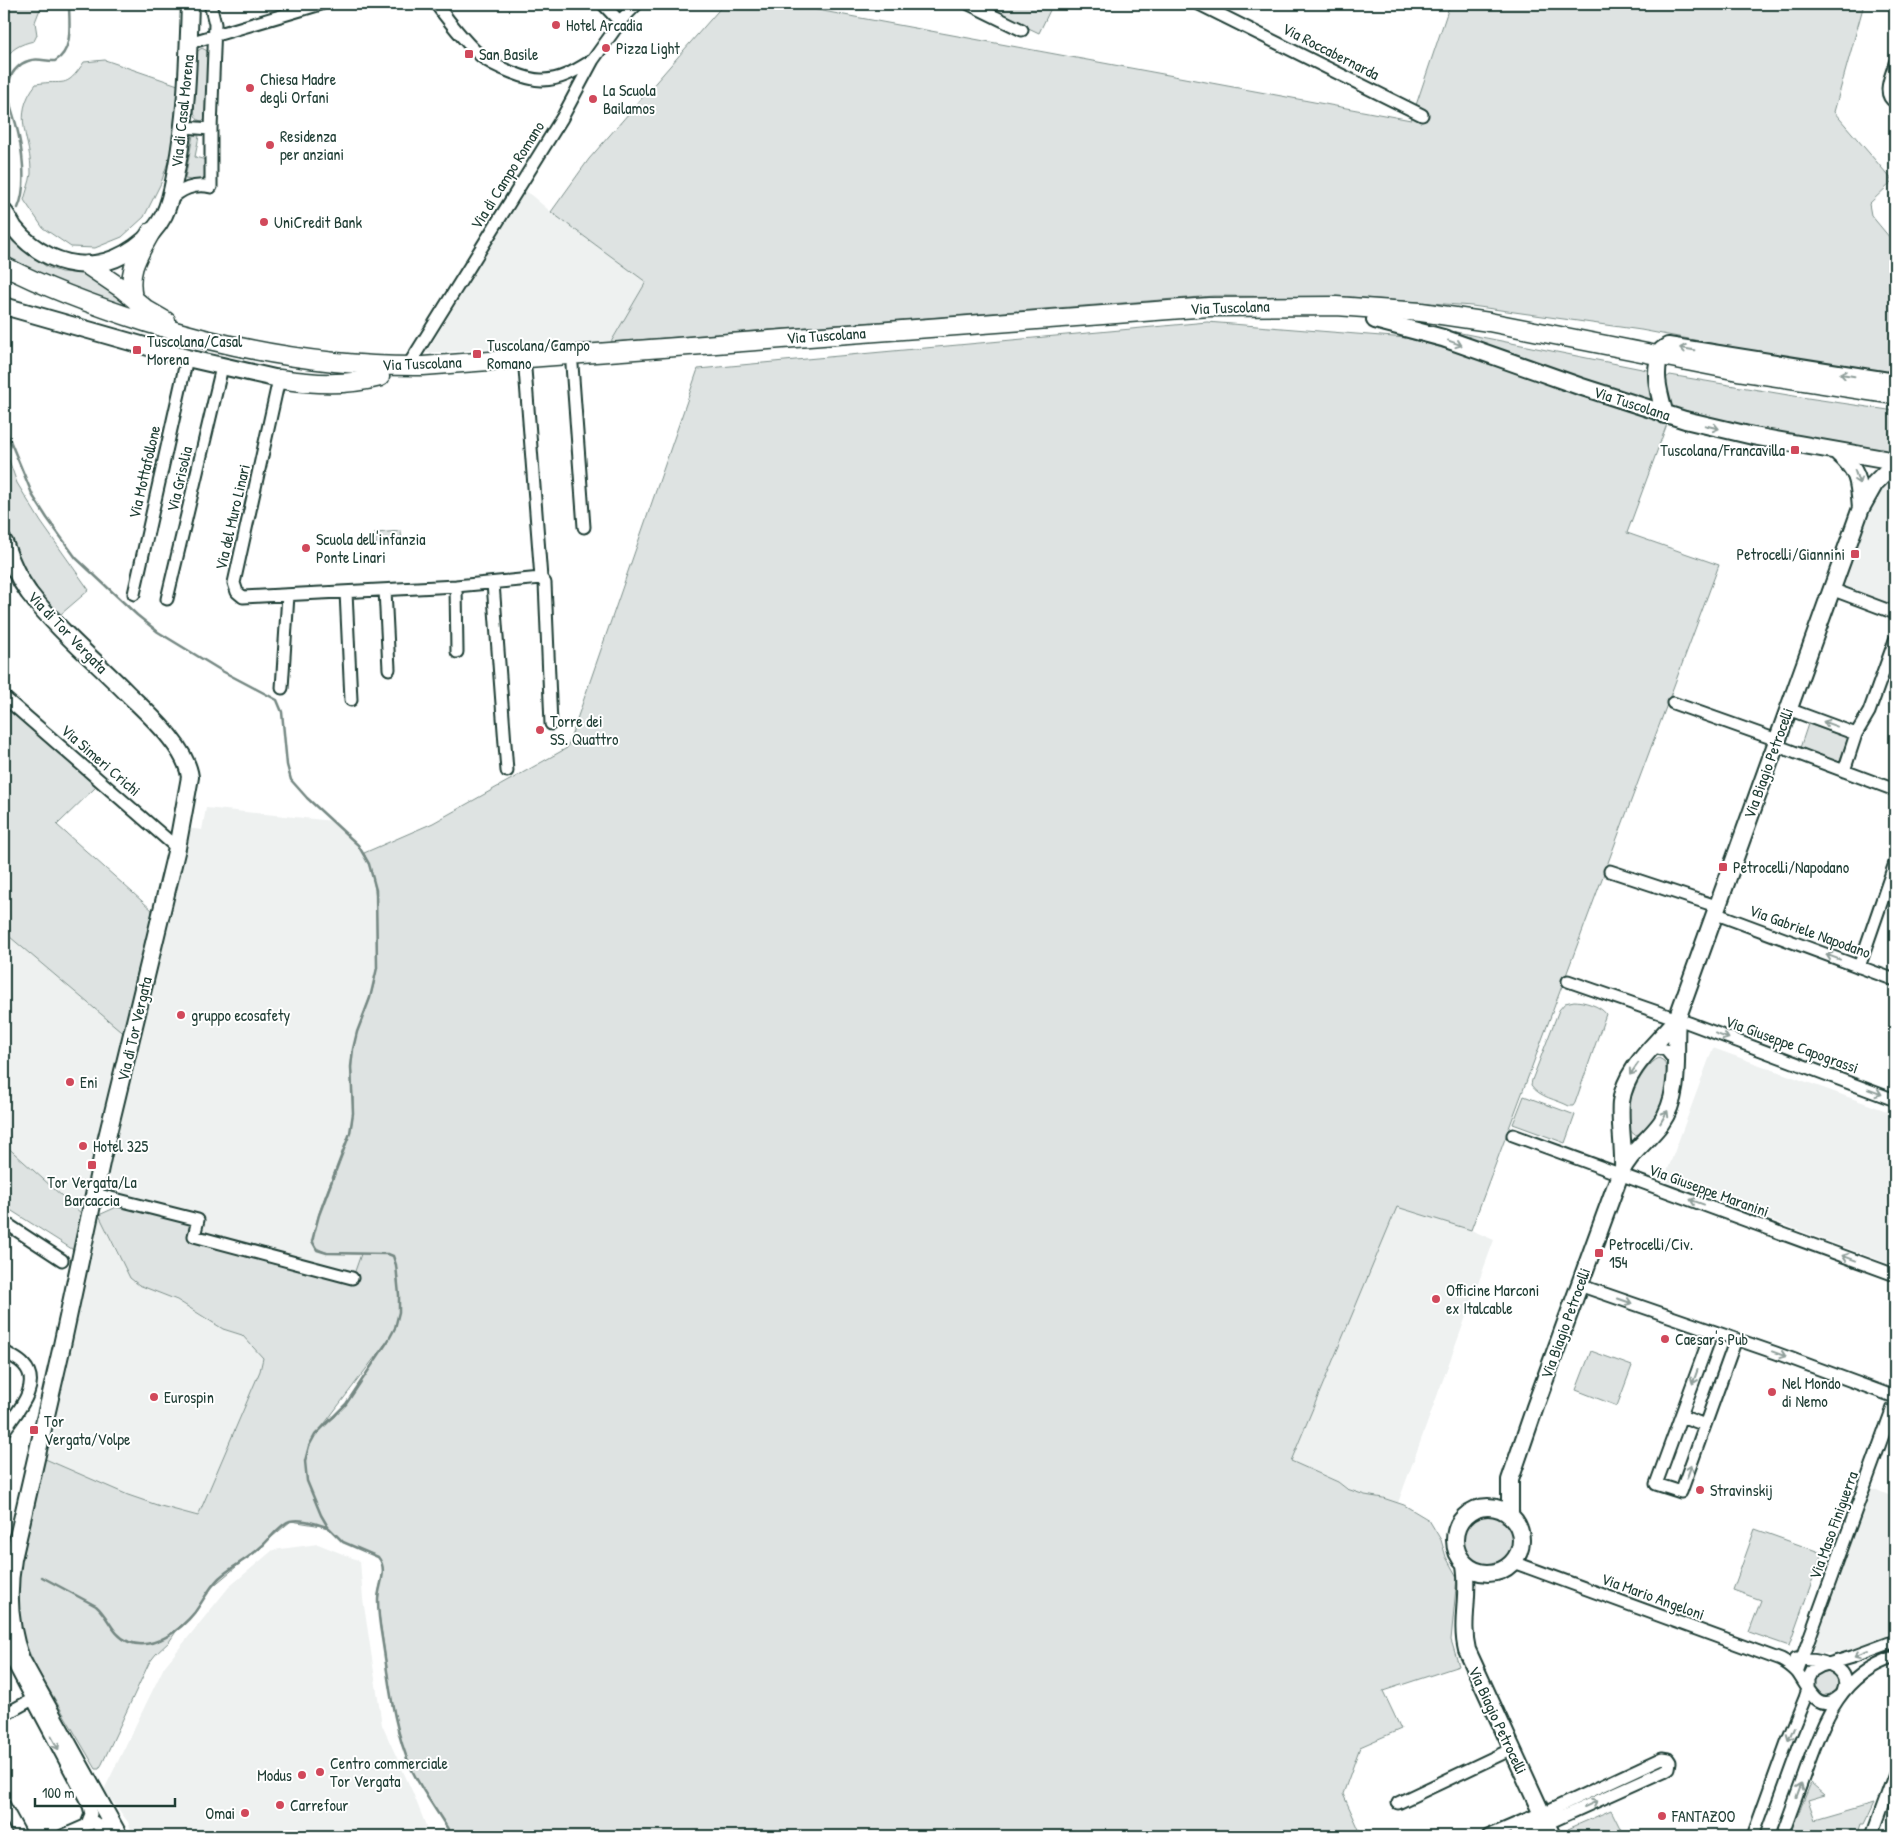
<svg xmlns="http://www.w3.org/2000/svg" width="1899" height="1840" font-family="'Patrick Hand',sans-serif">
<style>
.built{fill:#eef1f0}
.green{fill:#dee3e2;stroke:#7e908b;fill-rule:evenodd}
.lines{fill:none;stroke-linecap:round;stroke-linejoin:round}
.stream{stroke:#758883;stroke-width:2.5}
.street-casing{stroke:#1f3d34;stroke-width:15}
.secondary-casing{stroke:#1f3d34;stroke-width:20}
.primary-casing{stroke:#1f3d34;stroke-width:21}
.street{stroke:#fff;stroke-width:11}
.secondary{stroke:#fff;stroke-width:16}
.primary{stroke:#fff;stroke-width:18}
.oneway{stroke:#8f9e9a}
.poi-dot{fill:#d1495b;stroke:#fff;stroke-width:2}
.labels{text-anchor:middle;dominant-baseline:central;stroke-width:4;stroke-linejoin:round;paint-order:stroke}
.poi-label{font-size:16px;fill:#1f3d34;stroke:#fff;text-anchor:start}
.street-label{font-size:16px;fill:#1f3d34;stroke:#fff}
</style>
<rect width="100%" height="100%" fill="#fff"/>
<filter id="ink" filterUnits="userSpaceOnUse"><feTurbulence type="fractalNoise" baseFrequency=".02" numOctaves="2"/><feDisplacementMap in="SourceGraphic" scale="10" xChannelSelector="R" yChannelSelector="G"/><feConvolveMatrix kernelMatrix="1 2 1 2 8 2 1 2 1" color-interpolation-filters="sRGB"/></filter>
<g filter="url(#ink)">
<path class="built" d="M525 190 551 212 646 282 611 342 426 353Z
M1895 473V607L1837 585 1877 489Z
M206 808 333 821 364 853 375 884 377 896 378 954 374 984 354 1042 352 1127 319 1215 362 1254 352 1278 194 1236 100 1195 186 828 202 830Z
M10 937 123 1032 84 1215 4 1144V944Z
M1713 1048 1895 1114V1266L1664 1180Z
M1397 1207 1471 1230 1494 1240 1398 1503 1365 1495 1347 1489 1338 1482 1291 1462Z
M99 1215 118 1256 161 1294 177 1300 223 1329 242 1335 263 1358 260 1371 198 1516 157 1505 128 1495 43 1458Z
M1870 1487 1895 1498V1634L1887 1636 1850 1652 1817 1654 1813 1650Z
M318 1544 360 1561 363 1599 382 1725 413 1793 426 1826 418 1836H133L128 1822 104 1790 164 1667 229 1587 273 1550Z"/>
<path class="green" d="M4 4H42L35 22 37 35 34 41C20 44 10 49 4 62Z
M724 4H785L1411 120 1450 4H1864L1834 112 1893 181 1869 204 1871 215 1895 244V375L1753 351 1641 330 1472 306 1350 297 1213 296 611 342 646 282 551 212 589 159Z
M999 4H1053L1039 33 995 12Z
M202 48 209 52 208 115 202 121 198 120 194 114 196 52Z
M105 60 178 85 175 140 161 183 144 217 122 237 95 248 71 247 43 228 24 200C26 192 30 182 31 174 32 139 10 117 36 84 64 79 65 91 84 62Z
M193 135 199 136 195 157 206 160 205 182 185 179Z
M4 229 24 250 47 267 61 272 86 274 146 316 4 261Z
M1207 322 1406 338 1468 355 1667 424 1627 533 1719 565 1471 1230 1397 1207 1291 1461 1338 1482 1347 1489 1365 1495 1383 1498 1404 1505 1429 1520 1441 1540 1446 1557 1457 1577 1451 1640 1459 1666 1383 1691 1401 1729 1360 1747 1343 1794 1362 1836H452C439 1813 422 1792 411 1768 393 1727 389 1679 382 1634 380 1622 378 1609 378 1597 379 1583 388 1569 378 1557L343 1542 328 1527 291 1521 212 1587 195 1612 179 1627 169 1642 156 1654 149 1663 102 1764 99 1769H96L37 1669 22 1637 19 1621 17 1593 20 1558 23 1557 43 1458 128 1495 157 1505 198 1516 260 1371 263 1358 242 1335 223 1329 177 1300 139 1285 130 1278 99 1215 121 1205 198 1220 194 1235 353 1277 361 1254 327 1253 315 1247C306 1228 344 1156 350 1132 358 1105 348 1077 353 1049 357 1026 368 1006 374 984 378 967 377 951 377 935 376 902 378 884 364 853L433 823 567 748 698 369ZM385 1344 346 1404 335 1417 322 1427Z
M1451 331 1647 370 1650 373 1656 406 1445 332Z
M1670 375 1794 396 1895 411V457L1682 413 1668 406 1662 381Z
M4 446 17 483 41 522 89 590 61 614 43 596 25 572 6 526 4 520Z
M401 531 402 544 376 546 375 533Z
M4 706 97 786 57 825 152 910 150 927 127 1036 10 937 4 944Z
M1808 724 1848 738 1838 765 1799 751Z
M1574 1001C1583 1001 1601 1006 1606 1014L1575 1103 1573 1106H1569C1556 1099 1540 1098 1531 1085L1532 1080 1559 1010 1565 1003Z
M1659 1058 1664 1061C1673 1080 1658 1132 1635 1135 1614 1123 1640 1066 1659 1058Z
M1524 1096 1575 1115 1565 1143 1513 1124Z
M4 1144 82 1214 75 1251 4 1206Z
M1591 1351 1632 1366 1617 1406 1576 1390Z
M1462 1540a25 25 0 1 1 50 0a25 25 0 1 1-50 0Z
M1755 1529 1822 1553 1789 1646 1749 1632 1761 1600 1733 1590Z
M1814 1683a12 12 0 1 1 24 0a12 12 0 1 1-24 0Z
M1811 1783 1825 1795 1808 1800 1815 1820 1874 1803 1864 1824H1861L1859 1830 1861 1831 1860 1834 1851 1830 1841 1836H1789Z
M1611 1810 1624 1836H1571L1568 1829Z"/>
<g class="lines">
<path class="stream" d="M18 208C28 186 22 147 16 124 12 110 5 94 10 79 12 71 21 63 28 61 38 57 46 62 55 61 74 50 69 23 69 4
M4 426 33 496 47 518 76 558 137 615 158 632 222 671 277 700 282 712 287 765 291 780 307 798 358 845 369 864 376 890 377 968 370 998 357 1032 353 1049 351 1067 353 1113 350 1133 319 1215 312 1241 317 1250 327 1253 388 1254 393 1256 396 1265 399 1295V1312L395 1328 388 1341 346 1404 315 1435 309 1446 305 1461 307 1481 321 1515 328 1527 343 1542 378 1557C389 1570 378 1586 378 1600 378 1613 380 1626 382 1638 389 1681 393 1728 411 1768 422 1792 439 1813 452 1836
M42 1577 96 1606C109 1617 112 1635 129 1642 153 1651 181 1630 195 1612 203 1601 209 1588 219 1578 232 1566 249 1559 262 1546 270 1539 279 1525 290 1521 302 1518 316 1524 327 1527"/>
<g class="street-casing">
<path id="street" d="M436 4C448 20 466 44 482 57 493 66 529 81 543 80 562 80 578 69 593 60
M603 4 620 22
M969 4 1022 30
M1199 4 1422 115
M189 43 321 4
M1895 63C1892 75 1881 94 1895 102
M184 127 211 129
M170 201C180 189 195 183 211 187V129L215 24 210 4
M572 365 584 527
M408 366 562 118 593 60 623 18 637 4
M279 379 234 583 237 592 243 597 456 586 541 578 525 369
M541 578 545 583 551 724
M493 583 507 771
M456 586 457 652
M1831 589 1895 613
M385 590 389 669
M346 592 351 700
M134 594 187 358
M167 599 222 367
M282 688 288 595
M4 697 177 848
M1673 703 1777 740
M1788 709 1856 734 1844 771
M1856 734 1869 712 1895 640
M1775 745 1895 790
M1610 871 1716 906
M1714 913 1895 980
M1859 967 1895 863
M1568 981 1689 1023 1895 1100
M1653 1047 1666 1050 1675 1061
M1513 1135 1895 1275
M95 1194 198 1220 194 1236 352 1278
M4 1222 62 1260
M1579 1285 1776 1353 1895 1397
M1712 1331 1656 1484 1681 1492 1736 1339
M4 1351C10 1356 19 1359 24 1365 43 1385 15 1414 4 1431
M1681 1416 1705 1425
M1513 1562 1781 1660C1787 1663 1792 1667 1797 1672 1808 1686 1817 1716 1840 1696
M4 1646 89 1806 91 1814 87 1824
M1795 1659C1815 1659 1854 1664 1843 1692
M1797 1672 1895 1402
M4 1715 31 1700
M1398 1803 1512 1749
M4 1805 21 1836
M1542 1814 1662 1758 1668 1759 1670 1762 1669 1768 1664 1771 1546 1824
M62 1836 94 1822 98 1825 105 1836
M1488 1836 1541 1813
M1515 1836 1546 1822
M1753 1836 1787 1742 1805 1698 1808 1689V1679L1812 1671 1821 1666 1852 1657 1895 1641
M1782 1836C1790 1813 1799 1790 1807 1767 1825 1718 1841 1674 1895 1657
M1872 1836 1895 1773"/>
</g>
<g class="secondary-casing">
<path id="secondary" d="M4 212C8 217 11 223 14 228 33 252 64 268 95 264 123 260 151 240 164 215 171 201 173 186 176 171 187 116 188 60 190 4
M4 306 187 358 279 379
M1375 320 1443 338 1579 386 1685 420 1753 436 1895 461
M1665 415C1659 393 1652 372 1662 350L1668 346 1895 382
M1838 453C1859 471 1859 482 1861 508
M4 542C10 560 18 578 29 593 56 628 95 661 126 692 147 713 186 746 190 777L177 848 102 1158 61 1350 13 1559C7 1593 9 1626 21 1659L119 1836
M1623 1168C1624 1146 1619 1123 1621 1102 1625 1068 1657 1044 1677 1019
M1455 1540a33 33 0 1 1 66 0a33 33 0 1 1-66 0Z
M1510 1515V1480L1535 1407 1620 1174C1629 1153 1648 1141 1661 1123 1682 1094 1674 1052 1677 1019L1861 508 1875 483 1887 471 1895 467
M1465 1565C1470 1595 1460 1622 1467 1650L1552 1836"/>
</g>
<g class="primary-casing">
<path id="primary" d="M87 265 121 288 147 310 166 321
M4 266C50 290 98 307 148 323 238 351 328 367 423 366L1209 307 1336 306 1421 312 1489 322 1738 371 1895 395
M133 298C127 270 138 256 151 232
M279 379C314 384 346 386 380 377"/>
</g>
<use href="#street" class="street"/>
<use href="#secondary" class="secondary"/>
<use href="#primary" class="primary"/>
</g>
<defs><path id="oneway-shaft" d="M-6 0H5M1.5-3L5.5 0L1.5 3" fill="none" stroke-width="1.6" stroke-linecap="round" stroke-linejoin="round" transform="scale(1.25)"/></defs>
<g class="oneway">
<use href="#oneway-shaft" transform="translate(1455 343) rotate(20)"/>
<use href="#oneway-shaft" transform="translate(1687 349) rotate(-171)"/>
<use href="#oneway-shaft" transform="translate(1847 375) rotate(-171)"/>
<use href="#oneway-shaft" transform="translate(1712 427) rotate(14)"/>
<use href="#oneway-shaft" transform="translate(1857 477) rotate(71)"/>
<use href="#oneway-shaft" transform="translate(1830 724) rotate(-160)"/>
<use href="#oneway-shaft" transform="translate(1833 957) rotate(-160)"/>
<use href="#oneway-shaft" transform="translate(1722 1036) rotate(20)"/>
<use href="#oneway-shaft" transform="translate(1634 1069) rotate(125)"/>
<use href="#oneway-shaft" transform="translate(1875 1092) rotate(20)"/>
<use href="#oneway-shaft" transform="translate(1664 1117) rotate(-60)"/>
<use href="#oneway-shaft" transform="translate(1697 1202) rotate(-160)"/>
<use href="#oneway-shaft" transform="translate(1849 1258) rotate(-160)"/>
<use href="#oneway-shaft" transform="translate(1625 1301) rotate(19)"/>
<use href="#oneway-shaft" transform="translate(1779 1354) rotate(20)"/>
<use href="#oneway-shaft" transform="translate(1695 1377) rotate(110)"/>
<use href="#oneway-shaft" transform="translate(1689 1472) rotate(-70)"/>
<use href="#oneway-shaft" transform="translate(1861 1654) rotate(157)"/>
<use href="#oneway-shaft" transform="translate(1791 1734) rotate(113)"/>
<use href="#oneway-shaft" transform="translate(55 1743) rotate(61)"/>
<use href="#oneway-shaft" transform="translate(1799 1791) rotate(-70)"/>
<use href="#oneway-shaft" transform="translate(1591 1804) rotate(-24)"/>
</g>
</g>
<g class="poi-dot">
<circle cx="556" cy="25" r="5"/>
<circle cx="606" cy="48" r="5"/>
<rect x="464" y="49" width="10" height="10" rx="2.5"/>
<circle cx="250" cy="88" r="5"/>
<circle cx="593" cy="99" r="5"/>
<circle cx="270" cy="145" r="5"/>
<circle cx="264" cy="222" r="5"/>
<rect x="132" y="345" width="10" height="10" rx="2.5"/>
<rect x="472" y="349" width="10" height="10" rx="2.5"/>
<rect x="1790" y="445" width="10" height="10" rx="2.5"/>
<circle cx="306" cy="548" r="5"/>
<rect x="1850" y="549" width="10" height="10" rx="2.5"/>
<circle cx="540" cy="730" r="5"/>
<rect x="1718" y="862" width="10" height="10" rx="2.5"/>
<circle cx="181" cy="1015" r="5"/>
<circle cx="70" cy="1082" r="5"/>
<circle cx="83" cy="1146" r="5"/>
<rect x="87" y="1160" width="10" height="10" rx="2.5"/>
<rect x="1594" y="1248" width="10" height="10" rx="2.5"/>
<circle cx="1436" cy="1299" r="5"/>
<circle cx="1665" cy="1339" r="5"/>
<circle cx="1772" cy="1392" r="5"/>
<circle cx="154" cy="1397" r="5"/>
<rect x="29" y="1425" width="10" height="10" rx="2.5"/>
<circle cx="1700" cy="1490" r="5"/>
<circle cx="320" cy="1772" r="5"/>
<circle cx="302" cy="1775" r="5"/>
<circle cx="280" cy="1805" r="5"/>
<circle cx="245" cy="1813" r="5"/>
<circle cx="1662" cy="1816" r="5"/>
</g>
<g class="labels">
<g class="poi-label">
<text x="566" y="25">Hotel Arcadia</text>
<text x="616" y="48">Pizza Light</text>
<text x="479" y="54">San Basile</text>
<text x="260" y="79">Chiesa Madre<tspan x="260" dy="18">degli Orfani</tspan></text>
<text x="603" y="90">La Scuola<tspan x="603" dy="18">Bailamos</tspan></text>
<text x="280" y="136">Residenza<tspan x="280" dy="18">per anziani</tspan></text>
<text x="274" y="222">UniCredit Bank</text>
<text x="147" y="341">Tuscolana/Casal<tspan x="147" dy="18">Morena</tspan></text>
<text x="487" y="345">Tuscolana/Campo<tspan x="487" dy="18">Romano</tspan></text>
<text x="1785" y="450" text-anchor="end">Tuscolana/Francavilla</text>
<text x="316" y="539">Scuola dell'infanzia<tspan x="316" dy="18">Ponte Linari</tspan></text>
<text x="1845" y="554" text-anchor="end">Petrocelli/Giannini</text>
<text x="550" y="721">Torre dei<tspan x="550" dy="18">SS. Quattro</tspan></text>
<text x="1733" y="867">Petrocelli/Napodano</text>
<text x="191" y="1015">gruppo ecosafety</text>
<text x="80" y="1082">Eni</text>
<text x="93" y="1146">Hotel 325</text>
<text x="92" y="1182" text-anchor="middle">Tor Vergata/La<tspan x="92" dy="18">Barcaccia</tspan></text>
<text x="1609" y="1244">Petrocelli/Civ.<tspan x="1609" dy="18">154</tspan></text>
<text x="1446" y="1290">Officine Marconi<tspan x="1446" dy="18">ex Italcable</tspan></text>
<text x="1675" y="1339">Caesar's Pub</text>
<text x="1782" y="1383">Nel Mondo<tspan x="1782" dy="18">di Nemo</tspan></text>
<text x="164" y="1397">Eurospin</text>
<text x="44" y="1421">Tor<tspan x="44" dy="18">Vergata/Volpe</tspan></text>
<text x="1710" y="1490">Stravinskij</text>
<text x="330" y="1763">Centro commerciale<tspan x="330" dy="18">Tor Vergata</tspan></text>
<text x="292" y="1775" text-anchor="end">Modus</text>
<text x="290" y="1805">Carrefour</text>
<text x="235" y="1813" text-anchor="end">Omai</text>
<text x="1672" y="1816">FANTAZOO</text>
</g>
<g class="street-label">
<text transform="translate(1331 51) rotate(27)">Via Roccabernarda</text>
<text transform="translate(182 111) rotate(-84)">Via di Casal Morena</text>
<text transform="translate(507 175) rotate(-58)">Via di Campo Romano</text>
<text transform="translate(1230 307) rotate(-2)">Via Tuscolana</text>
<text transform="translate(826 335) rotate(-4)">Via Tuscolana</text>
<text transform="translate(422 363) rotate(-2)">Via Tuscolana</text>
<text transform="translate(1632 403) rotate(18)">Via Tuscolana</text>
<text transform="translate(144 472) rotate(-77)">Via Mottafollone</text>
<text transform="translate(179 479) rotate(-77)">Via Grisolia</text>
<text transform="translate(232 517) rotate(-77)">Via del Muro Linari</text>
<text transform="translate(68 632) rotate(46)">Via di Tor Vergata</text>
<text transform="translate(101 760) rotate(41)">Via Simeri Crichi</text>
<text transform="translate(1768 763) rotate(-70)">Via Biagio Petrocelli</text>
<text transform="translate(1810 931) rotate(20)">Via Gabriele Napodano</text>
<text transform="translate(134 1029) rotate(-77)">Via di Tor Vergata</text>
<text transform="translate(1792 1044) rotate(20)">Via Giuseppe Capograssi</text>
<text transform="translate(1709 1190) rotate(20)">Via Giuseppe Maranini</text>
<text transform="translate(1565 1323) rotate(-70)">Via Biagio Petrocelli</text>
<text transform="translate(1833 1525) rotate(-70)">Via Maso Finiguerra</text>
<text transform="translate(1653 1596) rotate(20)">Via Mario Angeloni</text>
<text transform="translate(1498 1720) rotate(65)">Via Biagio Petrocelli</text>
</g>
</g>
<rect width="1899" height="1840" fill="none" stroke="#fff" stroke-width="20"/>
<rect x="10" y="10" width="1879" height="1820" fill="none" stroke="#1f3d34" stroke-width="2" filter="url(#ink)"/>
<path d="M35 1798v8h140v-8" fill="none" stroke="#1f3d34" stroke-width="2.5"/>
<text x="42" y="1798" font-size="15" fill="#1f3d34" stroke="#ffffff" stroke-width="4" paint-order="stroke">100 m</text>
</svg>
